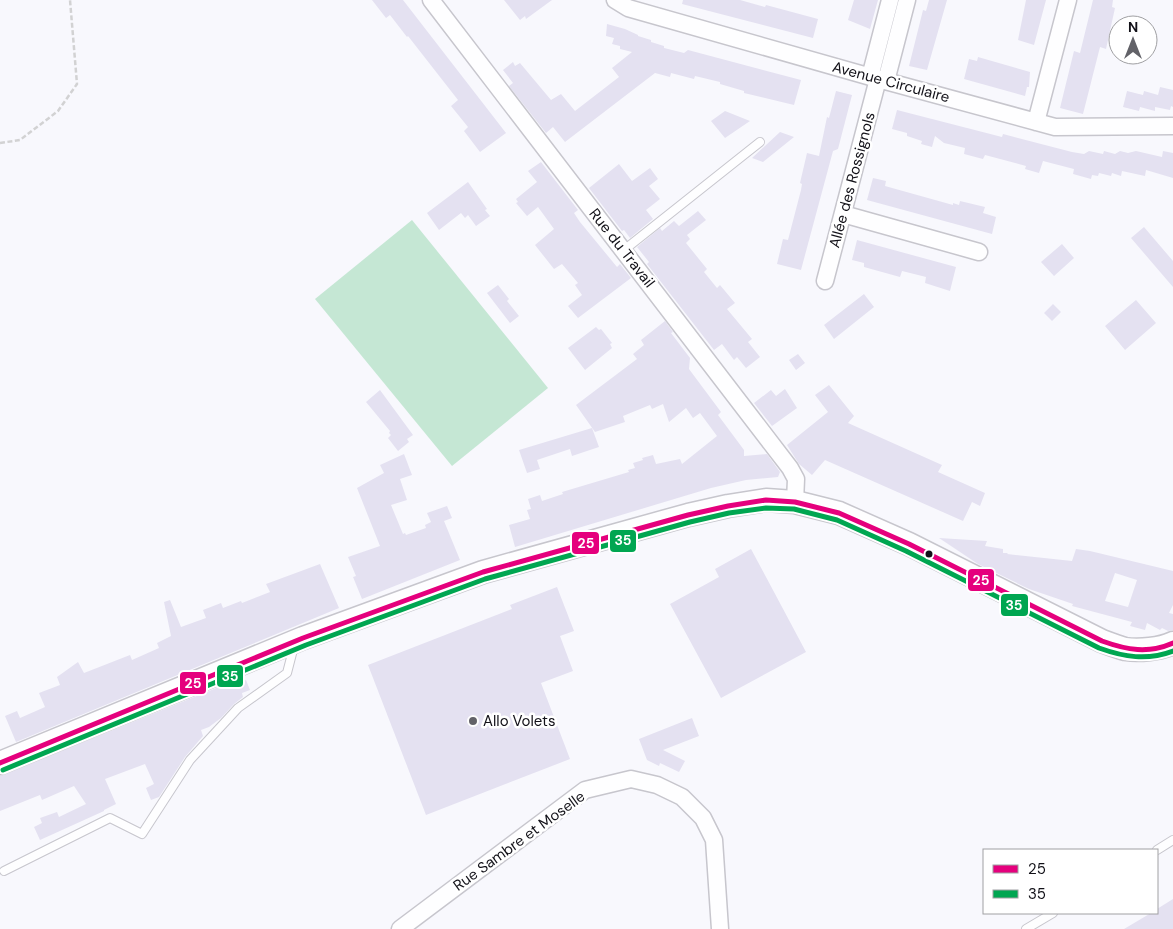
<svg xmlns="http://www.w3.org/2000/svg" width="1173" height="929" font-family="'DM Sans',sans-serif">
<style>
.park{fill:#c5e7d4}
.building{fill:#e4e1f1;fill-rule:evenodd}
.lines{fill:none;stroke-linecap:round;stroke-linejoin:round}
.service-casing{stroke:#c7c6cd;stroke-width:10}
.minor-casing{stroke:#c7c6cd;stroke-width:19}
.secondary-casing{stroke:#c7c6cd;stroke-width:25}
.path{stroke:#d2d2d3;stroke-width:2.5;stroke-dasharray:5 2.5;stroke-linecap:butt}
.service{stroke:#fefeff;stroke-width:8}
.minor{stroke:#fefeff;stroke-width:16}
.secondary{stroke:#fefeff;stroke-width:22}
.bus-1-casing{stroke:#fff;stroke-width:9}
.bus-2-casing{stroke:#fff;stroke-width:9}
.bus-1{stroke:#e5007d;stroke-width:5}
.bus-2{stroke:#00a651;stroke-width:5}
.bus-dot{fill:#121118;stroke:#fff;stroke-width:2}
.poi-dot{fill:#626268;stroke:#fff;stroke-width:2}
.labels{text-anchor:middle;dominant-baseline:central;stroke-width:5;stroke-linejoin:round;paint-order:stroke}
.street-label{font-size:15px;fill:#121118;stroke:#fff}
.poi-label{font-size:15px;fill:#121118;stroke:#fff;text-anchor:start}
.line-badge{stroke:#fff;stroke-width:2}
.badge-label{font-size:14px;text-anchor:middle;font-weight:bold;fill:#fff}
</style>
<rect width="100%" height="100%" fill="#f8f8fd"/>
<path class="park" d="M412 220 548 388 452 466 315 299Z"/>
<path class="building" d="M372 0H403L506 133 480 152 464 131 468 127 451 106 458 100 408 36 407 37 390 15 386 18Z
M504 0H552L526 19 525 16 520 20Z
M683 0H740L765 7 766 5 818 19 813 38 682 4Z
M854 0H878L870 29 848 20Z
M929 0H947L927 70 909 66 923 10 926 11Z
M1026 0H1046L1034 45 1018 40Z
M1093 0H1113L1112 7 1115 8 1106 49 1100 47 1083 114 1060 108 1074 51 1080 53Z
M607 24 625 29 638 35V36L651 40V42L664 46V48L684 53 688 50 801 80 794 105 744 93V91L720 84V82L695 76 694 79 671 73 670 77 655 73 565 142 553 127 546 133 509 86 513 83 503 70 513 62 515 66 520 63 551 100 561 94 575 111 619 77 612 68 632 52 620 49V46L612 44 614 38 606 36Z
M978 57 1030 72 1029 87H1027L1025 96 964 79 969 59 977 61Z
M1160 87 1173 90V107L1171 106 1170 110 1155 107V111L1140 107 1139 111 1123 107 1127 91 1143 95 1144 91 1158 95Z
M836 91 852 95 838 149 833 151 801 270 777 264 783 239 788 240 801 190 802 184 800 183 807 153 819 156 827 117 829 118Z
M897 110 1002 137 1003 134 1072 152 1084 154 1089 151 1103 154 1104 151 1115 154 1120 151 1128 153 1136 151 1162 157 1163 151 1173 153V178L1146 170 1145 176 1122 171 1121 176 1112 173 1111 176 1099 173 1098 176 1092 175 1091 179 1073 174 1074 169 1043 161 1039 173 1025 169 1026 166 985 155 983 159 964 154 965 148 944 143 935 136 932 147 921 144 922 141 907 136V133L892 129Z
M725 111 750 121 725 138 711 121Z
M780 132 794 137 763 162 752 158Z
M541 162 578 210 574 213 580 222 617 267 620 264 631 278 578 318 568 306 582 295 575 285 578 283 562 264 554 269 535 245 554 229 538 207 527 216 516 203 518 202 516 199 537 182 528 171Z
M619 164 632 181 650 168 658 179 649 186 660 199 646 210 653 219 630 238 624 230 622 231 589 188Z
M873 178 886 181 885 186 953 205V203L959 205 960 201 985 207 983 213 996 217 992 234 867 200Z
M468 182 480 199 487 209 485 210 490 216 476 226 468 215 465 218 461 213 439 230 427 213Z
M698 211 706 220 687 235 690 239 686 243 707 269 704 272 717 288 720 285 735 303 727 309 752 339 748 342 760 357 746 368 737 357 734 360 722 344 714 350 647 264 649 262 637 247 660 228 662 231 674 221 679 226Z
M1144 227 1173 261V287L1131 238Z
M857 240 956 267 950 291 925 283 926 277 902 271 900 277 864 267V263L852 260Z
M1062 244 1074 258 1054 276 1041 262Z
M498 285 509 299 507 301 519 316 510 323 487 293Z
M864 294 874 307 834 339 824 325Z
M1136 300 1156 323 1125 350 1105 326Z
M1053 304 1061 312 1052 321 1044 313Z
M665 321 673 332 671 333 690 358 689 369 721 412 718 415 744 450V456L767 454 780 472 778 477 746 480 711 488 515 547 509 525 530 519 527 510 531 509 528 499 540 495 542 501 563 494 562 492 629 472 628 470 635 468 633 463 643 460 642 458 653 455 656 464 680 459 682 464 717 436 700 413 693 418 686 408 669 422 663 404 652 409 650 405 623 416 625 422 595 432 576 405 637 359 633 354 644 345 641 340Z
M596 327 599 330 601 329 612 343 610 344 612 348 585 370 568 348Z
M798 354 805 363 796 370 789 360Z
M829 385 854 416 848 423 942 465 938 472 985 493 980 506 972 502 963 521 825 460 812 475 799 464 787 445 828 412 815 395Z
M785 389 797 408 772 426 754 403 771 390 776 396Z
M380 390 413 435 407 439 409 442 398 451 388 438 391 435 389 433 390 431 366 402Z
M592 428 599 447 572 456 570 449 537 460 540 469 527 473 519 450Z
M404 454 412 475 400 479 407 500 391 505 403 534 405 533 406 535 426 528 425 525 431 522 427 513 447 506 452 518 444 521 460 560 362 599 353 577 356 576 348 557 380 546 357 488 384 473 380 465Z
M939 538 987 541 985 546 1003 549V553H1008L1007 554 1072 561 1076 549 1090 551 1173 571V605L1169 613 1173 614V630L1168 631 1162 628 1160 630 1147 623 1145 630 1130 626 1132 622 1072 606 1073 604 1029 589 978 564ZM1115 573 1137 580 1128 607 1105 601Z
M751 549 806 652 721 698 670 604 719 577 715 569Z
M320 564 339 608 16 742 5 716 17 711 20 718 45 707 39 693 60 685 57 677 78 662 84 673 130 655 132 660 159 648 157 643 171 636 164 602 170 600 181 627 206 618 203 610 221 603 223 608 241 601 242 603 270 592 266 584Z
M557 587 574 631 560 636 573 671 541 683 570 759 426 815 368 665 512 609 510 605Z
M236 680 238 683 246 680 250 690 242 693 243 697 234 704 221 718 209 727 201 730 203 736 185 757 159 797 151 800 146 788 154 784 145 764 105 779 116 804 104 810V811L40 840 34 827 42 823 40 818 57 812 59 817 86 804 74 786 42 800 40 795 0 811V776Z
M692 718 699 736 663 750 685 761 679 772 660 763 659 766 647 760 639 739Z
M1173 899V929H1124L1151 913H1157V909Z"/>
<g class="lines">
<g class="service-casing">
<path id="service" d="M624 250 760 142
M1157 850 1173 840
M4 871 110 818 142 834 190 760 238 708 287 673 294 646
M1026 929 1053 913"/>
</g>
<g class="minor-casing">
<path id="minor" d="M431 0 790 468 796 479 795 502
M615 0 628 8 878 79 1055 127 1173 126
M870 77 890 0
M886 81 907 0
M1036 122 1068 0
M843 214 979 252
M825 281 878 79
M400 929 585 790 631 779 657 785 682 797 703 818 714 840 720 929"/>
</g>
<g class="secondary-casing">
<path id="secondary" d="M0 763 303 638 483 572 688 515 728 506 766 500 795 502 839 513 909 544 1102 641C1110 644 1118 647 1125 649 1139 651 1161 649 1173 643"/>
</g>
<path class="path" d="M0 143 20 140 58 111 77 84 70 0"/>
<use href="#service" class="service"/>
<use href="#minor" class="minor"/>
<use href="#secondary" class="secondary"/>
<g class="bus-1-casing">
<path id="bus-1" d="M0 763 303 638 483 572 688 515 728 506 766 500 795 502 839 513 909 544 1102 641C1127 650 1148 654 1173 643"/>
</g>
<g class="bus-2-casing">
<path id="bus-2" d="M3 770 306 645 485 579 690 522 729 513 766 508 794 509 837 520 906 551 1099 648C1124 657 1147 661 1173 651"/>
</g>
<use href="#bus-1" class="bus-1"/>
<use href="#bus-2" class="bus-2"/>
</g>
<circle class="bus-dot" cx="929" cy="554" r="4.5"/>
<circle class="poi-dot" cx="473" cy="721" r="5"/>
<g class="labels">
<g class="street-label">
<text transform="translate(891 82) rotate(15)">Avenue Circulaire</text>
<text transform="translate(852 180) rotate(-75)">Allée des Rossignols</text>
<text transform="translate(622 248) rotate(52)">Rue du Travail</text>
<text transform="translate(519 841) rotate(-36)">Rue Sambre et Moselle</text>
</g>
<g class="poi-label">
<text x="483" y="721">Allo Volets</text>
</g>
</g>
<g class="line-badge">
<rect x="609" y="529" width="28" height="24" rx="5" fill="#00a651"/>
<rect x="571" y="531" width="29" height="24" rx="5" fill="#e5007d"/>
<rect x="967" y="568" width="28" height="24" rx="5" fill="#e5007d"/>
<rect x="1000" y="593" width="29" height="24" rx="5" fill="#00a651"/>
<rect x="216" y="664" width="28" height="24" rx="5" fill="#00a651"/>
<rect x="179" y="671" width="28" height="24" rx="5" fill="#e5007d"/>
</g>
<g class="badge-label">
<text x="623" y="545">35</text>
<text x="586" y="548">25</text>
<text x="981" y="585">25</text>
<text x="1014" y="610">35</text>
<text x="230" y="681">35</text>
<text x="193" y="688">25</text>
</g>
<rect x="983" y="849" width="175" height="65" fill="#ffffff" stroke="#a0a0a3"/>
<rect x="993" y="865" width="25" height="8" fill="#e5007d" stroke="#a0a0a3"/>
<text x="1028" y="874" font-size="15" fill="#121118">25</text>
<rect x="993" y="890" width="25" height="8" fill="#00a651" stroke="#a0a0a3"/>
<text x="1028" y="899" font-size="15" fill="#121118">35</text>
<g transform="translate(1133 40)"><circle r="24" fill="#ffffff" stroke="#a0a0a3"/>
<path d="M0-4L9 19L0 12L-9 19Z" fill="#626268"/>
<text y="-8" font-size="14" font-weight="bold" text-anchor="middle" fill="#121118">N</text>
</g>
</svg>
